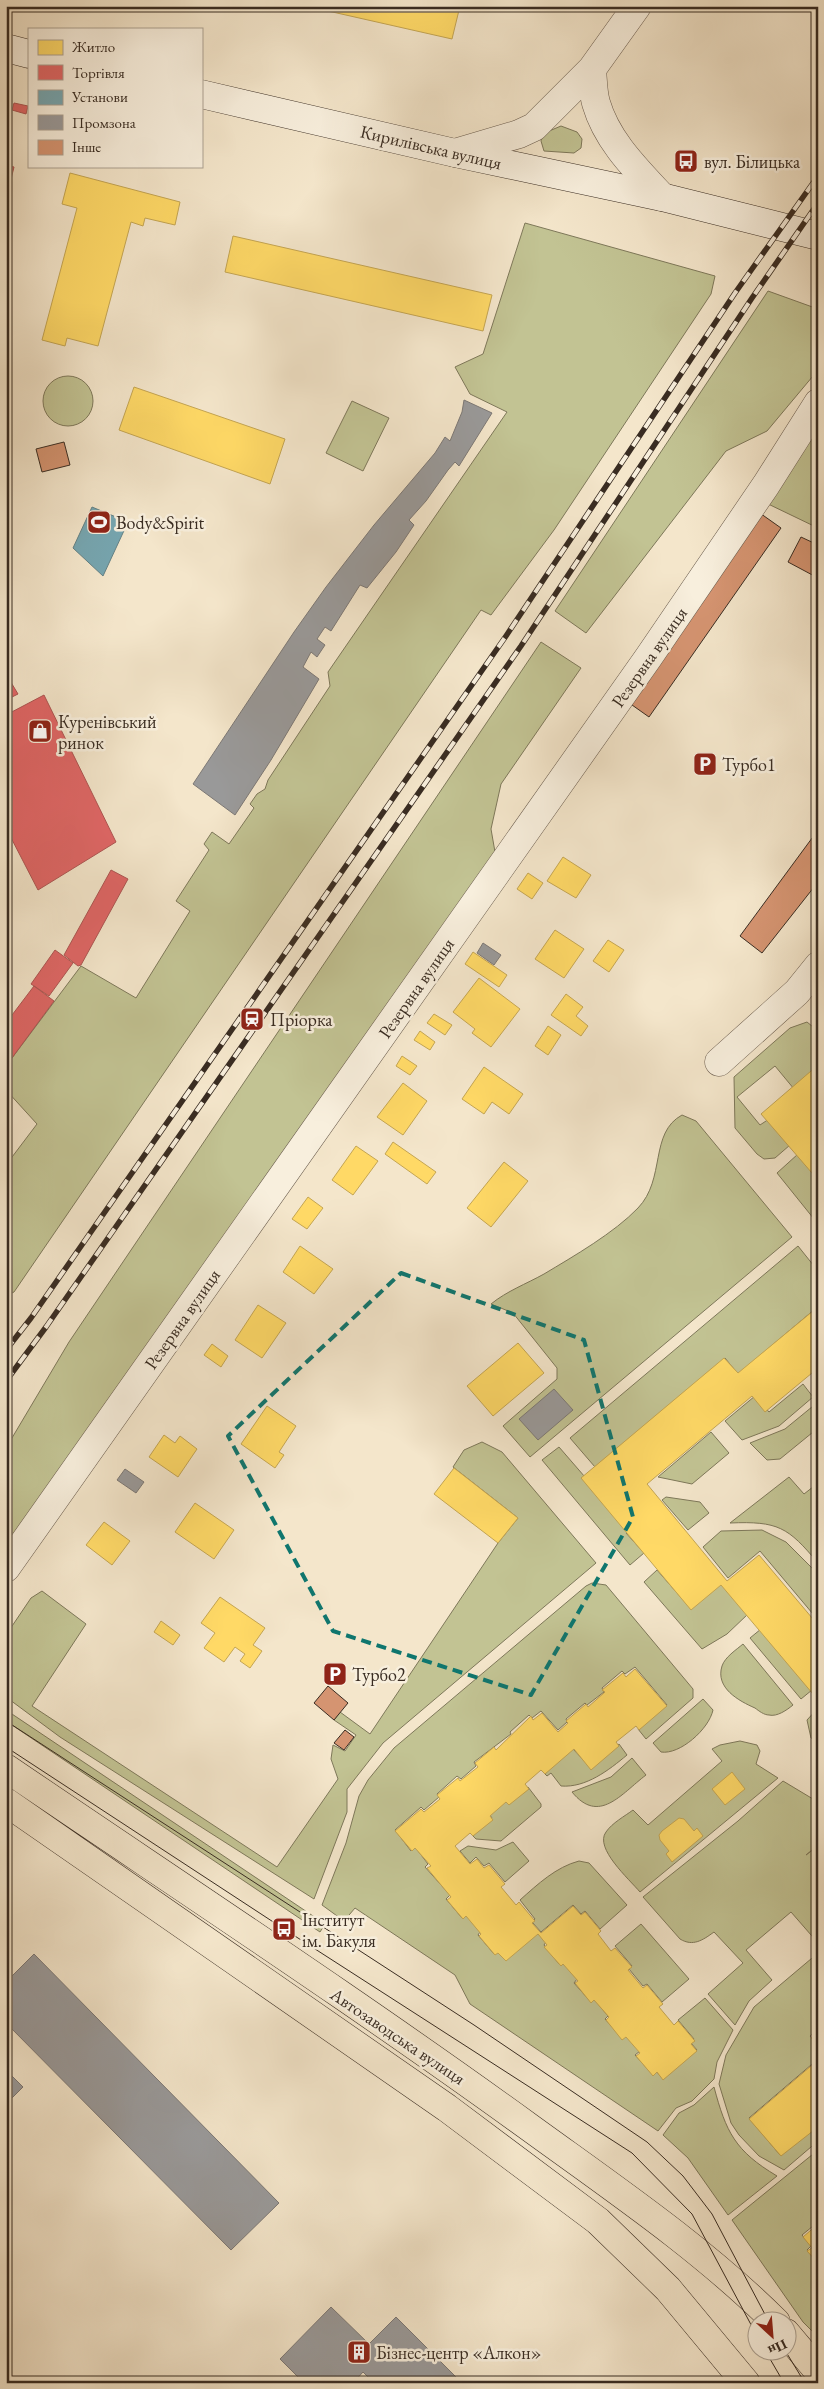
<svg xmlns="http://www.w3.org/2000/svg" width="824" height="2389" font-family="'EB Garamond',serif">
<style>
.green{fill:#c2c393;stroke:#7e785a}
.homes{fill:#ffd966;stroke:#c4a552}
.shops{fill:#e06666;stroke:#ae5552}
.public{fill:#76a5af;stroke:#648185}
.industry{fill:#999;stroke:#7c7875}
.building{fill:#d59471;stroke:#392c22}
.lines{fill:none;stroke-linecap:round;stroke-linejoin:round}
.street-casing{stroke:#685a4c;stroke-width:29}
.secondary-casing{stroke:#392c22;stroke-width:29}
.primary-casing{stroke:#392c22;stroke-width:29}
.street{stroke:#f8efdd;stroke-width:28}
.secondary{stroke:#f8efdd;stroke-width:28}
.primary{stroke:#f4e6cb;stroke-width:28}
.tram{stroke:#392c22;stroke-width:1}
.rail-casing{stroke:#392c22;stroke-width:5.5}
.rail{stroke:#f8efdd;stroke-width:4;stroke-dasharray:11;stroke-linecap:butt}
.marked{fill:none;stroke:#0f766e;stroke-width:4;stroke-dasharray:10 6;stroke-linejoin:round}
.labels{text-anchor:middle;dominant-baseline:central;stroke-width:5;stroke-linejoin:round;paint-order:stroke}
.street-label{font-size:18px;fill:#392c22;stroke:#f8efdd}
.poi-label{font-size:18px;fill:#392c22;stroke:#f8efdd;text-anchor:start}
</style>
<rect width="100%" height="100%" fill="#f4e6cb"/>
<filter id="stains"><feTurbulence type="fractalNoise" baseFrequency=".004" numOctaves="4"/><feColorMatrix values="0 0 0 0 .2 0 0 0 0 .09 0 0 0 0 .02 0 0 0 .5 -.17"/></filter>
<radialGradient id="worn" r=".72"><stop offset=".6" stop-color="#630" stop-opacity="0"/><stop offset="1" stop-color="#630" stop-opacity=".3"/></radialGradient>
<path class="green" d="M561 126 577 132 582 139 581 148 574 153 544 151 541 141 542 134Z
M525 223 715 276 711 294 554 530 491 615 481 610 14 1292 6 1296V1165L37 1124 6 1090V1066L81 966 136 998 190 911 176 901 209 850 204 844 212 832 229 844 254 808 250 804 257 794 265 789 268 780 330 686 328 672 507 412 470 394 455 367 483 354Z
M768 291 818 309V370L767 431 726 451 586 633 555 611Z
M43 401a25 25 0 1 1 50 0a25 25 0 1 1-50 0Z
M352 401 389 418 363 471 326 453Z
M818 420V528L764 502Z
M541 642 581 668 501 784 491 829 495 852 6 1554V1448L69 1342Z
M807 1022 818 1031V1080L799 1095 775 1066 737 1097 760 1125 769 1119 790 1145 775 1158 764 1159 757 1154 735 1128 734 1077 790 1028Z
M682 1115 696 1121 792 1237 530 1457 503 1426 557 1379V1368L513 1313 491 1304C507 1291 526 1284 544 1274 574 1256 614 1233 638 1208 666 1179 649 1133 682 1115Z
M798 1154 816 1176 813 1179 818 1184V1224L777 1173Z
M798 1246 818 1271V1311L815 1309 738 1374 725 1358 595 1467 570 1438Z
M803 1384 813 1397 779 1426 742 1440 725 1421 755 1396 769 1412Z
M818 1402V1428L780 1459 767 1460 750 1443 785 1429Z
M711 1432 729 1453 692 1484 658 1477Z
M482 1442 502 1452 596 1563 383 1743 347 1789V1812L314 1899 60 1737 6 1697V1635L31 1598 42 1591 86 1624 32 1706 277 1867 338 1779 331 1759 333 1745 345 1751 356 1735 334 1720 340 1712 370 1734 498 1543 518 1518 453 1467 464 1450Z
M559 1447 630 1529 626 1533 644 1553 630 1565 542 1460Z
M789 1477 804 1494 818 1483V1563C788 1527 778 1521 730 1523Z
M666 1497 700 1502 709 1513 688 1530 662 1500Z
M762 1530 786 1542 818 1574V1620L760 1551 728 1578 703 1547 721 1531Z
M657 1570 691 1609 722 1582 748 1614 727 1634 702 1649 644 1582Z
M592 1583 606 1585 693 1689V1698L646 1739 638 1729 667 1705 635 1667 625 1674 622 1671 602 1688 604 1692 587 1705 585 1703 566 1719 567 1722 558 1730 541 1711 532 1718 529 1715 510 1732 511 1734 474 1762 476 1766 461 1779 457 1776 437 1794 439 1797 424 1810 421 1807 395 1830 411 1851 415 1847 428 1864 425 1867 450 1895 446 1899 462 1918 466 1915 480 1932 478 1935 494 1954 497 1952 505 1960 537 1933 546 1942 544 1945 559 1964 563 1962 577 1979 574 1983 590 2001 594 1999 608 2016 605 2019 622 2038 626 2035 640 2051 635 2055 652 2074 656 2071 663 2079 697 2050 690 2042 694 2039 678 2020 705 1998 733 2030 717 2062 714 2079 692 2101 676 2108 658 2131 470 2004 455 1975 355 1908 344 1921 322 1905 346 1843 359 1796 368 1780 394 1748 586 1586Z
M761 1629 812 1690 801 1699 750 1638Z
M743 1644 793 1705C787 1710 777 1717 769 1715 764 1715 759 1711 755 1708 739 1701 715 1688 722 1666 725 1657 736 1650 743 1644Z
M703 1699 713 1710C709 1729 680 1755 661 1752L653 1743Z
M818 1708V1741L811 1738 807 1720Z
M6 1710 325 1924 320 1932 6 1721Z
M740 1741 757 1745 760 1751 756 1764 778 1778 640 1892C629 1879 594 1848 606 1832 612 1823 625 1816 633 1810L648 1825 722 1761 712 1749 720 1745Z
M619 1744 627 1755C609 1770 586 1788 561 1786L551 1773 547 1776 544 1773 573 1749 591 1768Z
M632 1758 646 1775C621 1794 599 1825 572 1792L611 1777Z
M783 1781 818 1802V1845L806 1855 818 1846V1943L791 1912 746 1950 772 1980 749 2001 735 2025 708 1994 743 1963 714 1932C703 1940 693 1947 680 1939L643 1897 738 1821Z
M528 1787 541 1804V1807L501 1841 476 1839 472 1835 492 1818 489 1814 505 1801 509 1804Z
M513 1842 529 1861 505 1882 489 1863 484 1866 476 1857 470 1863 460 1851 468 1846 496 1850Z
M579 1861 589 1863 627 1905 600 1929 585 1911 581 1914 573 1905 541 1932 532 1922 535 1919 520 1900C538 1884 556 1867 579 1861Z
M641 1924 689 1979 662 2002 647 1984 643 1986 629 1969 632 1966 615 1946Z
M818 1953V2029L810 2036 818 2045V2059L749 2118 780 2155 812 2129 818 2135V2141L784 2170 759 2156 739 2135 731 2123 719 2084 726 2055 754 2007Z
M714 2087C726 2132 735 2151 777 2176L728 2215 688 2158 663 2135 679 2113 694 2105Z
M818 2150V2222L802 2235 811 2246 807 2250 818 2263V2337L803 2322 732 2220Z"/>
<path class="homes" d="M306 6H460L452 39Z
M70 173 180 202 175 225 145 218 143 226 131 222 98 346 67 338 65 346 42 340 77 208 62 204Z
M233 236 492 295 483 331 225 272Z
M134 387 285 439 270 484 119 430Z
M563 857 591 875 576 898 547 881Z
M528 873 543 883 532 899 517 889Z
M555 930 584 949 564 978 535 959Z
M608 940 624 950 609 972 593 961Z
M473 952 507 975 499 987 465 964Z
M479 978 520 1009 491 1047 472 1033 475 1029 453 1012Z
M566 994 583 1007 576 1016 588 1026 581 1036 551 1015Z
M434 1014 452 1025 445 1035 427 1023Z
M548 1026 561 1035 548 1055 535 1046Z
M420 1031 435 1042 430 1050 414 1040Z
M402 1056 417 1066 410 1075 396 1066Z
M818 1065V1180L761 1114Z
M484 1067 523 1094 509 1114 492 1102 484 1114 462 1099Z
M403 1083 427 1101 403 1135 377 1117Z
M393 1142 436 1172 427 1184 385 1154Z
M356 1146 378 1161 353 1195 332 1180Z
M504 1162 528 1181 491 1227 467 1208Z
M308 1197 323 1208 307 1229 292 1219Z
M300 1246 333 1269 314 1294 283 1272Z
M258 1305 286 1323 262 1358 235 1340Z
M813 1311 818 1316V1368L765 1412 752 1396 647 1484 727 1581 759 1555 818 1625V1700L721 1585 691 1610 581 1478 724 1358 738 1373Z
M518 1343 544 1373 493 1416 467 1386Z
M212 1344 228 1356 221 1367 204 1355Z
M267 1406 296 1426 279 1452 284 1455 275 1468 241 1444Z
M164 1435 175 1443 180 1436 197 1449 178 1477 149 1457Z
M454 1468 518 1518 498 1543 434 1494Z
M195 1503 234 1530 214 1559 175 1532Z
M104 1522 130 1541 112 1565 86 1545Z
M220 1597 265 1628 253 1645 262 1651 250 1668 240 1661 245 1654 235 1647 224 1662 204 1648 215 1633 201 1623Z
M161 1621 180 1635 173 1645 154 1632Z
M635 1669 667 1706 639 1730 636 1726 616 1742 619 1746 591 1770 574 1749 545 1774 541 1770 525 1784 529 1789 509 1805 506 1802 490 1816 493 1820 473 1836 470 1833 455 1846 470 1864 477 1859 484 1868 489 1865 505 1884 501 1887 516 1905 519 1902 535 1921 532 1923 541 1933 573 1906 581 1915 585 1912 601 1931 598 1934 611 1951 615 1948 632 1967 628 1970 643 1988 647 1985 663 2004 659 2007 674 2025 678 2021 695 2041 691 2044 697 2051 663 2080 657 2072 653 2076 636 2056 640 2053 626 2037 622 2040 606 2020 609 2017 594 2000 591 2003 575 1983 578 1981 563 1964 561 1966 544 1947 547 1945 538 1934 506 1961 498 1953 495 1955 479 1936 481 1934 466 1916 463 1919 447 1900 451 1897 427 1868 431 1866 415 1848 412 1851 395 1831 421 1809 424 1812 440 1799 437 1795 458 1778 460 1781 478 1767 475 1763 494 1747 496 1750 531 1716 533 1720 542 1713 558 1732 568 1723 566 1721 586 1704 588 1707 605 1692 602 1690 623 1673 626 1677Z
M732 1772 745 1789 725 1805 712 1789Z
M679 1818 684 1819 694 1831 697 1828 703 1836 672 1862 666 1854 669 1851 660 1840 659 1835 662 1831Z
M818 2032V2045L811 2038Z
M818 2060V2127L781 2156 749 2119Z
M818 2224V2263L807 2251 812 2248 803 2237Z"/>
<path class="shops" d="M14 103 28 106 26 114 12 110Z
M6 165 14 167 6 199Z
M6 674 18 694 6 700Z
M44 695 116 842 38 890 6 828V715Z
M111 870 128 879 81 965 78 966 64 955Z
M55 950 73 963 49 996 31 984Z
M34 986 54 1001 6 1066V1023Z"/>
<path class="public" d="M92 507 128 522 103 576 73 548Z"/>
<path class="industry" d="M464 400 492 413 459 466 455 462 448 470 426 501 409 520 414 525 396 552 367 588 360 585 331 631 325 627 317 639 325 645 317 657 311 652 303 667 319 679 271 760 235 815 193 784 294 632 326 587 374 525 435 453 445 437 450 441 462 412Z
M483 943 501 955 494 965 477 953Z
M554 1389 573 1410 538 1440 519 1419Z
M125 1469 144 1482 136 1493 117 1480Z
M34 1954 279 2203 231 2250 6 2023V1982Z
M6 2070 23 2087 6 2104Z
M331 2307 369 2344 396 2317 462 2383H374L363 2372 353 2383H304L280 2359Z"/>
<path class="building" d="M64 442 70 465 42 472 36 449Z
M757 511 781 528 649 717 625 700Z
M801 537 818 545V578L788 562Z
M818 830V882L762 953 740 936Z
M328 1686 348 1703 334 1720 314 1703Z
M345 1730 354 1737 344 1750 334 1743Z"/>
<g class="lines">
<g class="street-casing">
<path id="street" d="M592 69C593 80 593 93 596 103 607 141 636 169 662 197
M455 153 519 134 534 127 592 69 637 6
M719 1062 797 992 818 966
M6 1568 648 658 766 485 818 403"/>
</g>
<g class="secondary-casing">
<path id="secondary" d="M6 48 29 54
M201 94 455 153 662 197 818 236"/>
</g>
<g class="primary-casing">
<path id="primary" d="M6 1768C181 1887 358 2003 529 2127 613 2188 703 2249 776 2322
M6 1802 447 2108 598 2221 668 2289 746 2383
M786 2333 818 2371"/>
</g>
<use href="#street" class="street"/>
<use href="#secondary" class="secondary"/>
<use href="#primary" class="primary"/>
<path class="tram" d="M6 1721 474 2025 647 2142 683 2176 712 2214 769 2322
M6 1747 284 1929 632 2153 692 2214 756 2334
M766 2352 784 2383
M786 2352 805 2383"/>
<g class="rail-casing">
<path id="rail" d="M6 1350 31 1318 506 636 735 293 818 176
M6 1381 46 1327 521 646 752 298 818 203"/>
</g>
<use href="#rail" class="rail"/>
</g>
<path class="marked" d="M401 1273 584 1340 633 1517 531 1695 333 1631 228 1436Z"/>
<defs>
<g id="bus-square" transform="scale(1.25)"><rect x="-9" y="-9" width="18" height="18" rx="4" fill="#8f2418" stroke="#f8efdd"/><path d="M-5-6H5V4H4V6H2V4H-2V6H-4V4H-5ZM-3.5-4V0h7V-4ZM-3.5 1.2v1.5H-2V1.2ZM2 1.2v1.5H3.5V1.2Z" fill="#fff"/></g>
<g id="stadium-square" transform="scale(1.25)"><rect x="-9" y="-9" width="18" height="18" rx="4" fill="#8f2418" stroke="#f8efdd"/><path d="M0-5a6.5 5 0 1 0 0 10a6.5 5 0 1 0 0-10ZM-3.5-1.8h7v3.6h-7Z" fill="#fff"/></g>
<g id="shop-square" transform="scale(1.25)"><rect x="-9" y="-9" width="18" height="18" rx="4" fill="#8f2418" stroke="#f8efdd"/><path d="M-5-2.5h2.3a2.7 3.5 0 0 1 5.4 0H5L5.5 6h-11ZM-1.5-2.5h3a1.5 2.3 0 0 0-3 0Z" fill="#fff"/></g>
<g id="parking-square" transform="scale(1.25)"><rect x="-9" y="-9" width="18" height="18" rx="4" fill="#8f2418" stroke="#f8efdd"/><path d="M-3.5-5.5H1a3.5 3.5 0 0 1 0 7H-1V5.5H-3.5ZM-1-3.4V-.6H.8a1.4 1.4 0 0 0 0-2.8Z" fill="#fff"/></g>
<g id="station-square" transform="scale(1.25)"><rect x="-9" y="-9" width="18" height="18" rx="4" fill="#8f2418" stroke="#f8efdd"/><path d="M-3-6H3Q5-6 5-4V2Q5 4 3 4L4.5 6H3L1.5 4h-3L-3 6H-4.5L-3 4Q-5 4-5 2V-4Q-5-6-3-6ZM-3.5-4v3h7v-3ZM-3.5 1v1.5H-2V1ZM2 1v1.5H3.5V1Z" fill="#fff"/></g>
<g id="building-square" transform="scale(1.25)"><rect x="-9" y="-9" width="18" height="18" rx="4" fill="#8f2418" stroke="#f8efdd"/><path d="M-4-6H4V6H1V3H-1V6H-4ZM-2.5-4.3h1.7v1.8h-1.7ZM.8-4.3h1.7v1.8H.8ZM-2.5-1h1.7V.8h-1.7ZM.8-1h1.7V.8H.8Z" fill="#fff"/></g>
</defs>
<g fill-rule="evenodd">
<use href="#bus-square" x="686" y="161"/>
<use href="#stadium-square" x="99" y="522"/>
<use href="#shop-square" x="40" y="731"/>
<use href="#parking-square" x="705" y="764"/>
<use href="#station-square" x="252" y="1019"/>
<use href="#parking-square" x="335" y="1674"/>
<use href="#bus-square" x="284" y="1929"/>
<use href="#building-square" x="359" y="2352"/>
</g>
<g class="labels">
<g class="street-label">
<text transform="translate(431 147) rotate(13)">Кирилівська вулиця</text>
<text transform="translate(649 657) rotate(-55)">Резервна вулиця</text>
<text transform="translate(416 988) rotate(-55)">Резервна вулиця</text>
<text transform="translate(182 1319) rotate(-55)">Резервна вулиця</text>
<text transform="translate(398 2036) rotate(34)">Автозаводська вулиця</text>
</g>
<g class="poi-label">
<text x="704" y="161">вул. Білицька</text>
<text x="116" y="522">Body&amp;Spirit</text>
<text x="58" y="721">Куренівський<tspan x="58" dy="21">ринок</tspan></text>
<text x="722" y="764">Турбо1</text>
<text x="270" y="1019">Пріорка</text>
<text x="352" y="1674">Турбо2</text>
<text x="302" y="1919">Інститут<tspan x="302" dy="21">ім. Бакуля</tspan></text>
<text x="376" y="2352">Бізнес-центр «Алкон»</text>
</g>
</g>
<rect width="824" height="2389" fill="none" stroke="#f4e6cb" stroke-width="25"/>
<rect x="8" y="8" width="809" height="2374" fill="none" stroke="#392c22" stroke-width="2.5"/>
<rect x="12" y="12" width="799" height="2364" fill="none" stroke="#392c22"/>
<rect x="28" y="28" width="175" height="140" fill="#f8efdd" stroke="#aca192"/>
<rect x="38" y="40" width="25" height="15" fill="#ffd966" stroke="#aca192"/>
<text x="72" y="52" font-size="15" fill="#392c22">Житло</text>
<rect x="38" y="65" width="25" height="15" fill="#e06666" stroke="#aca192"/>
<text x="72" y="78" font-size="15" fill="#392c22">Торгівля</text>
<rect x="38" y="90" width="25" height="15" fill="#76a5af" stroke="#aca192"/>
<text x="72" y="102" font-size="15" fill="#392c22">Установи</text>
<rect x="38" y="115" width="25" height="15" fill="#999999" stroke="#aca192"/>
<text x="72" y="128" font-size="15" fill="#392c22">Промзона</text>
<rect x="38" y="140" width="25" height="15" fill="#d59471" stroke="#aca192"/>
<text x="72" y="152" font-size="15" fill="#392c22">Інше</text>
<g transform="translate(772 2336) rotate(154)"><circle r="24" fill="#f8efdd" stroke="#aca192"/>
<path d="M0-4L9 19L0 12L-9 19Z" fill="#8f2418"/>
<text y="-8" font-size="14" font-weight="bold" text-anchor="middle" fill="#392c22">Пн</text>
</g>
<rect width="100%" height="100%" filter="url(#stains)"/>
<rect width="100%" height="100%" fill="url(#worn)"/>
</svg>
